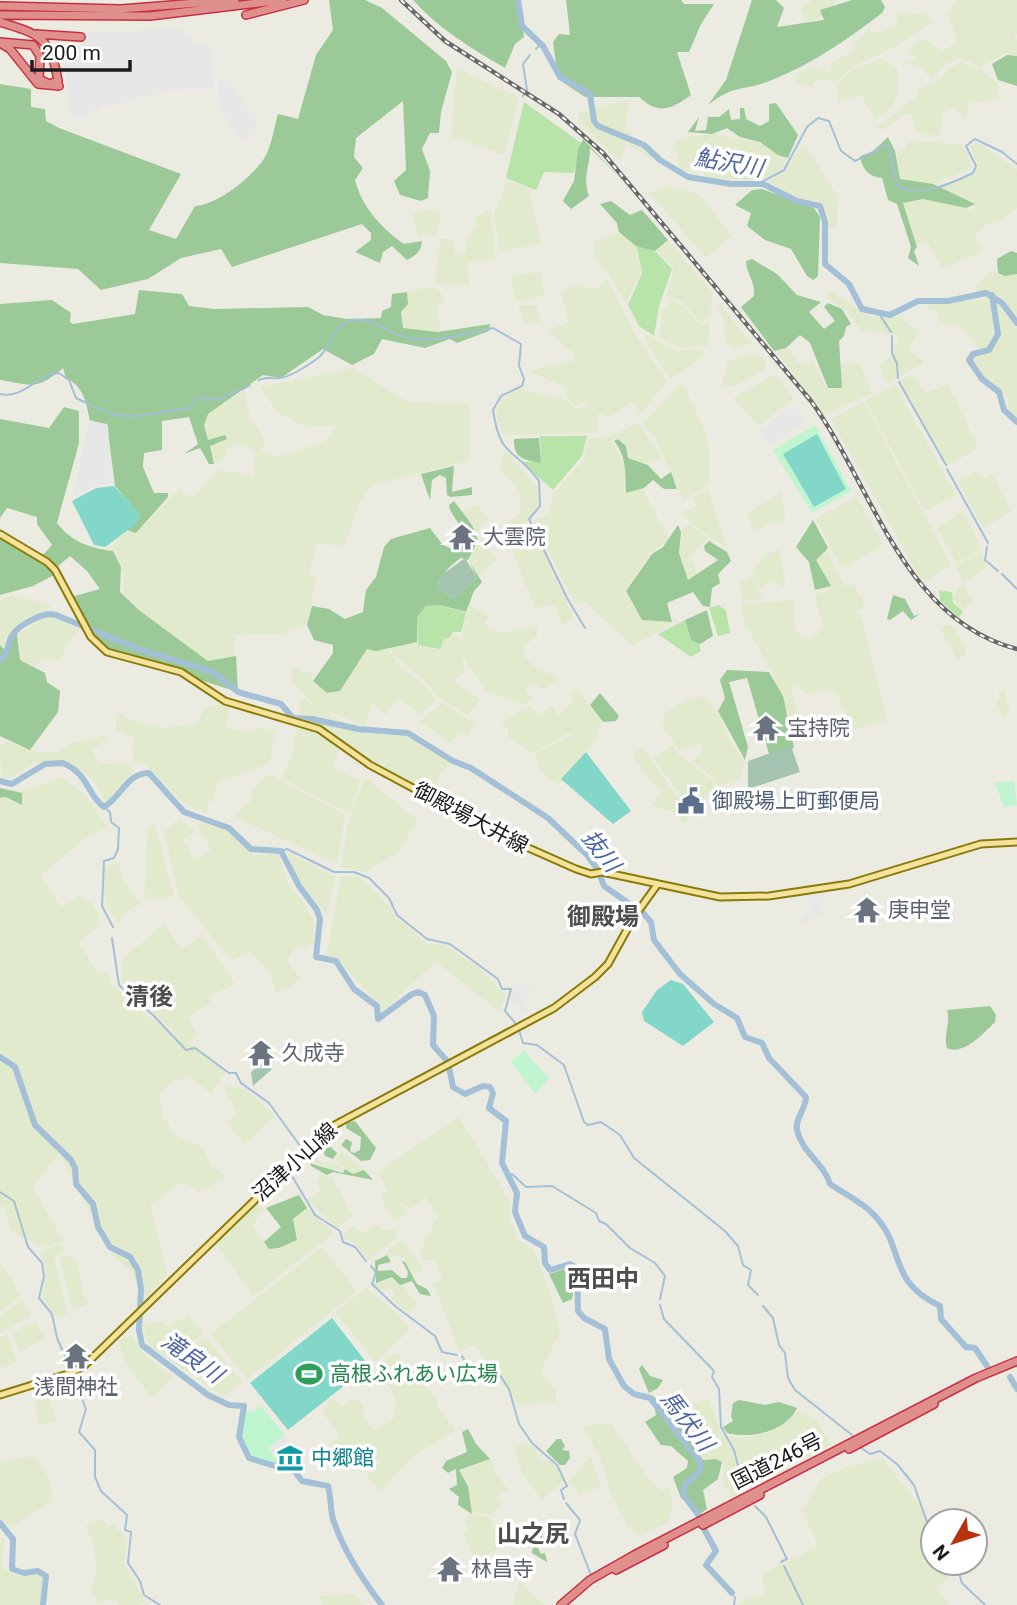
<svg xmlns="http://www.w3.org/2000/svg" width="1017" height="1605" viewBox="0 0 1017 1605" font-family="Roboto,'Noto Sans JP',sans-serif">
<style>
.farmland{fill:#e2eacd}
.grass{fill:#b9e4a9}
.forest{fill:#9cc998}
.cemetery{fill:#a4c3b0}
.park{fill:#bff5cf}
.pitch{fill:#83d7c9}
.parking{fill:#e7e7e7}
.lines{fill:none;stroke-linecap:round;stroke-linejoin:round}
.stream{stroke:#a4c0d7;stroke-width:2}
.river{stroke:#a4c0d7;stroke-width:6}
.major-casing{stroke:#897b09;stroke-width:9}
.highway-casing{stroke:#ca2f41;stroke-width:10}
.major{stroke:#f5e39d;stroke-width:5}
.highway{stroke:#df908d;stroke-width:7}
.rail-casing{stroke:#696969;stroke-width:4.5}
.rail{stroke:#fff;stroke-width:2;stroke-dasharray:5;stroke-linecap:butt}
.labels{text-anchor:middle;dominant-baseline:central;stroke-width:7;stroke-linejoin:round;paint-order:stroke}
.worship-label{font-size:21px;fill:#5b616d;stroke:#fff;text-anchor:start}
.service-label{font-size:21px;fill:#4e5e75;stroke:#fff;text-anchor:start}
.street-label{font-size:21px;fill:#1b1b1b;stroke:#fff}
.leisure-label{font-size:21px;fill:#27864d;stroke:#fff;text-anchor:start}
.culture-label{font-size:21px;fill:#0d838f;stroke:#fff;text-anchor:start}
.water-label{font-size:23px;font-style:italic;fill:#4f66a3;stroke:#fff}
.quarter-label{font-size:24px;font-weight:bold;fill:#4e4e4e;stroke:#fff}
</style>
<rect width="100%" height="100%" fill="#ecebe1"/>
<!-- farmland -->
<path class="farmland" d="M812 0H836L832 6 820 10 823 16 808 24 801 8Z
M957 0H1017V33L1014 39 1017 41V56L1005 53 980 67 961 58 944 65 932 80 918 65 902 64 919 58 906 53 921 38 942 51 958 42 948 14Z
M907 13 928 15 932 23 896 46 854 66 838 81 816 79 811 87 799 85 794 75 810 68 831 72V63L853 52 855 43 869 29 879 33 897 25V15Z
M882 59 898 69 897 95 892 108 876 120 861 95 838 102V84L854 69Z
M961 62 981 69 998 84 999 99 968 103V115L963 117 954 107 943 113 940 136 917 134 911 115H903L884 130 876 127 916 97 917 90 939 80 951 68Z
M457 69 519 97 504 155 451 137Z
M636 98 629 101 625 130 659 153 650 158 626 143 620 161 578 121 580 112Z
M712 134 758 142 787 158 782 168 769 177 756 180 704 179 703 163H690L689 172 679 169V153L671 150 680 138Z
M906 140 963 145 973 168 931 185 900 180 897 152 906 148Z
M803 141 838 197 836 229H829L827 213 820 201 799 199 768 182 792 163Z
M977 142 1017 169V207L1001 221 988 225 980 218 985 228 974 235 983 251 942 269 928 243H916L903 203 923 199 966 208 978 217 972 210 977 207 939 186 973 173 978 167 970 146Z
M507 181 532 187 530 194 541 244 500 251 494 213Z
M669 187 699 194 732 236 706 258 649 192Z
M491 209 495 259 468 262 469 286 437 284 435 279 441 239H453L455 254 466 252V240L476 227V217Z
M422 210 442 211 436 236H418L412 215Z
M618 233 627 236 636 246 641 273 626 303 609 274 596 260 593 242Z
M668 240 713 293 710 317 701 322 681 301 666 296 674 269 656 250Z
M992 271 1005 276 1017 274V318L1000 297 988 292 977 293 974 287Z
M540 272 545 294 535 299 515 302 511 275Z
M607 278 635 334 667 381 638 417 634 401 608 418 598 412 597 433 502 435 496 412 501 399 521 389 566 400 575 408 589 406 583 402 577 405 567 399 566 388 529 371 575 360 572 352 548 330 569 322 561 292 573 285 597 289Z
M429 287 438 289 444 297 443 303 437 305 441 332 403 328 401 312 409 304 408 292Z
M829 290 871 316 894 318 902 315 908 325 919 330 909 349 924 363 886 384 879 365 892 356 899 335 862 331 846 311 826 297Z
M992 297 1004 306 1017 329V420L1009 412 1007 396 984 378 971 357 988 352 997 341 1000 327 994 309 996 325 989 347 979 351 967 330 940 322 937 310 928 309 929 305Z
M670 300 681 304 700 325 710 321 708 346 680 347 659 339 662 308 667 307Z
M720 303 745 336 752 343 734 349 730 347 726 341 723 317 718 312Z
M518 305H536L541 322 524 325Z
M646 335 675 350H704L702 358 670 379 643 337Z
M786 348 800 364 813 362 826 387 842 388 840 366 859 362 872 393 824 415 776 351Z
M753 353 766 360 763 370 734 387 722 385 728 361Z
M353 368 408 402 469 403 471 460 372 485 359 503 344 547 317 542 309 573 316 577 307 625 281 634 234 635V659L212 664 139 611 123 592 124 576 111 548 127 531 136 533 181 487 185 495 195 496 217 470 254 475 255 450 239 445 226 448V458L213 463 204 425 207 415 223 404 244 390 250 418 266 440 262 450 259 451 277 457 325 442 338 425 305 427 278 413 260 387Z
M775 374 794 399 758 426 733 398Z
M914 375 926 393 948 384 978 448 946 467 898 380Z
M682 382 702 424 709 448V484L684 500 655 439 643 423Z
M895 385 956 495 925 511 865 400Z
M864 402 951 565 923 583 831 419Z
M639 423 662 459 649 463 629 459 626 446 619 438 612 440 624 466V493L643 489 669 540 651 552 625 591 642 620 672 622 673 624 632 646 585 602 575 604 533 521 549 513 554 493 583 460 588 439 607 437Z
M505 450 537 486V507L527 518 533 533 507 550 498 528 520 514 521 495 514 483 499 470Z
M978 471 983 480 992 474 1011 512 983 528 957 481Z
M708 489 726 547 691 524 683 515 684 511 697 506 693 497Z
M781 493 786 523H770L754 531 747 513Z
M857 496 883 545 842 568 816 519Z
M477 505 488 519 476 533 462 512Z
M963 511 982 549 956 563 938 528Z
M689 524 708 538 690 557 698 574 688 580 678 549 681 530Z
M535 534 574 619 562 625 554 605 535 608 512 551Z
M478 540 498 559 478 576 468 560Z
M779 549 786 586 781 587 773 580 760 588 752 574 755 568 764 556Z
M826 550 845 586 854 584 865 606 857 612 863 623 887 721 854 729 834 689 807 695 798 685 791 689 799 718 791 721 773 675 744 622 742 604 793 600 795 629 804 640 817 635 823 624 814 595 835 588H831L816 560Z
M981 551 987 566 964 583 955 566Z
M752 577 763 599 742 601 740 582Z
M962 583 972 600 964 609 955 603 953 596Z
M16 596 51 605 45 614 12 633 7 652 0 645V599Z
M469 604 490 617 485 622 490 631 509 632 536 625 538 635 523 647 525 657 535 667 560 678 543 690 533 683 525 690 533 699 524 705 487 692 462 655V629Z
M51 615 79 629 65 648 61 661 42 659 35 666 20 660 19 634 42 617Z
M945 625H952L965 647V655L957 660 940 628Z
M457 635 461 642 464 672 454 681 481 700 468 715 439 698 427 683 393 654 390 647 417 642 418 645Z
M365 649H388L400 667 426 686 436 700 420 715 399 697 386 715 372 702 366 726 320 708 339 720 385 735 408 733 453 761 440 774 432 796 326 734 340 747 332 767 360 781 350 813 281 778 292 755 297 724 320 730 299 716 301 697 315 705 291 681 293 667H299L301 672 314 673 311 680 327 693 339 691Z
M575 687 602 723 596 739 560 784 547 778 539 768 535 755 536 752 564 740 569 735 572 736 570 732 533 753 508 737V728L501 723 529 706 539 715 552 706 559 716 573 701 571 694Z
M1004 690 1010 713 1002 717 996 701 1000 698 998 691Z
M705 696 719 714 729 739 745 762 741 779 718 786 713 778 692 761 704 749 699 743 679 750 663 727 664 713 686 700Z
M442 703 475 724 467 736 458 733 451 744 420 721Z
M223 705 230 708 226 725 232 730 247 731 260 727 274 731 271 759 264 766 216 783 214 801H208L207 814 182 802 144 763 134 762 132 750 135 738 116 730V713L123 714 125 718 161 728 197 724 205 707Z
M104 736 108 739 92 750 97 760 105 764 126 762 133 771 106 803 94 781 66 760 35 763 10 778H2L0 745 8 742 38 752H57L74 742Z
M672 746 675 751 713 781 716 793 700 799 693 812 654 759Z
M642 747 690 815 686 823 670 811 651 805 663 791 647 777 632 754Z
M269 774 345 815 337 864 237 818 235 815 250 802 254 788Z
M365 777 417 820 399 852 365 872 341 868 348 823Z
M61 778 83 792 107 827 83 840 40 876 61 907 81 895 85 902 90 901 100 916 95 929 79 942 97 972H107L111 983 131 1004 181 1039 121 981 122 960 164 923 181 949 202 935 235 984 208 997 211 1003 188 1017 198 1036 187 1043 198 1047 226 1071 211 1094 191 1077 172 1081 159 1095 163 1120 167 1121 174 1135 202 1146 211 1166 221 1171 226 1178 199 1192 182 1182 150 1205 167 1275 146 1299 131 1271 115 1258 59 1153 33 1187 64 1242 40 1247 11 1230 4 1206 0 1207V798Z
M179 818 197 832 183 839 193 860 211 850 195 821 225 829 254 855 279 853 288 884 306 906 314 922V943L294 950 287 960 299 977 292 987 277 993 270 973 251 951 232 961 179 897 164 832Z
M155 824 174 896 144 901 148 826Z
M287 852 335 877 327 914 301 886Z
M120 862 122 879 141 904 127 911 118 923 106 906 103 869Z
M341 876 360 877 392 908 397 920 405 923 426 944 444 945 480 968 506 996 499 1011 436 962 383 1010 337 958 327 956Z
M228 1086 246 1089 275 1116 244 1145 226 1121 238 1115 225 1088Z
M459 1117 509 1200 510 1218 518 1241 534 1250 549 1289 560 1332 541 1371 556 1392V1402L518 1406 474 1345 460 1352 433 1283 443 1281 436 1261 423 1260 419 1253 438 1216 425 1197 409 1210 389 1192 407 1212 395 1221 383 1203 381 1194 388 1192 378 1172Z
M341 1152 362 1167V1171L353 1174 335 1159Z
M313 1154 318 1160 341 1166 345 1169 343 1172 313 1163 310 1157Z
M323 1173 331 1176 353 1216 337 1228 307 1200 321 1191 316 1181Z
M256 1203 263 1210 252 1226 270 1249H278L297 1240 294 1217 307 1208 334 1233 253 1296 214 1241Z
M352 1225 362 1234 376 1225 384 1230 394 1229 398 1237 368 1260 355 1244 342 1236Z
M401 1240 416 1258 423 1271 421 1273 418 1271 412 1274 404 1259 397 1255 390 1259 386 1252Z
M62 1244 65 1251 54 1257 67 1314 58 1319 42 1296 47 1272 40 1251Z
M322 1247 357 1291 247 1379 211 1334Z
M69 1255 77 1259 83 1293 90 1303 73 1310 59 1257Z
M1 1263 21 1296 0 1312V1264Z
M393 1277 403 1285 417 1305 407 1313 391 1299 395 1293 389 1288 383 1291 373 1284Z
M366 1288 397 1313 410 1330 375 1362 335 1312Z
M23 1299 31 1316 0 1333V1316Z
M188 1316 203 1333 189 1345 170 1324Z
M163 1321 188 1350 205 1337 242 1382 224 1397 149 1346 143 1324Z
M35 1322 45 1338 20 1352 13 1333Z
M7 1335 17 1362 0 1369V1337Z
M132 1335 142 1352 174 1378 151 1397 127 1365 118 1341Z
M397 1353 437 1401 436 1406 456 1430 413 1456 381 1491 366 1476 380 1462 375 1457 364 1465 328 1447 340 1436 322 1412 332 1398 342 1407 353 1398 363 1404 364 1419 374 1430 394 1419 396 1400 378 1364Z
M49 1398 57 1421 38 1425 35 1399Z
M708 1398 720 1430 733 1451 744 1493 734 1497 724 1486 723 1462 703 1461 672 1409 685 1399 692 1405Z
M797 1411 816 1419 832 1445 765 1481 755 1466 743 1473 729 1436 741 1438 769 1433Z
M611 1423 648 1479 663 1491 670 1486 672 1510 666 1524 640 1536 629 1528 610 1490 601 1460 583 1426Z
M526 1443 533 1446 540 1462 551 1459 564 1481 542 1500 523 1475 514 1446Z
M35 1456 49 1478 53 1501 10 1528 0 1516V1462Z
M591 1456 601 1487 579 1495 569 1481Z
M490 1458 495 1472 508 1489 496 1498 502 1504 491 1515 471 1512 468 1486 460 1471Z
M883 1459 920 1506 933 1534V1563H945L949 1577 937 1588 949 1605H738L743 1600 766 1595 762 1574 818 1546 802 1510 822 1478 847 1467Z
M472 1514 489 1517 503 1543 483 1560 471 1553 463 1532 469 1529 465 1520Z
M102 1519 108 1526 115 1524 117 1531 121 1530 127 1545 123 1563 145 1601 140 1605H119L113 1598 99 1604 91 1592 97 1567 93 1541 85 1526Z
M4 1539 2 1567 16 1576 45 1575 39 1605H0V1542Z
M519 1582 545 1605H513Z
M354 1594 363 1605H322L318 1596Z"/>
<!-- grass -->
<path class="grass" d="M524 102 581 143 574 173 544 172 536 190 506 178Z
M636 244 656 252 672 269 659 306 654 336 639 326 628 305 642 273Z
M540 436H587L582 456 553 490 521 462H541Z
M939 590 952 592 953 603 963 611 959 618 940 600Z
M440 605 466 613 461 632H453L450 637 444 639 440 649 418 645 417 617 426 606Z
M718 605 726 610 730 633 718 636 709 608Z
M685 620 691 640H698L701 651 691 657 658 634Z"/>
<!-- forest -->
<path class="forest" d="M329 0H365L382 8 446 61 452 72 441 112 439 133H430L422 149 430 171 428 198 421 201 400 195 394 181 406 170 403 101 356 138 354 157 363 168 355 180C362 207 381 228 404 244L422 241C421 252 416 255 407 260L392 246 383 252 380 263 355 252 371 240V233L362 224 232 267 221 249 181 258 148 279 101 290 78 269 0 263V84L31 89V107L45 109 46 121 59 128 181 174 149 230 176 239 195 206C216 206 254 176 265 157 272 145 274 127 278 114L298 119 316 55 333 30Z
M413 0H519L524 37 515 44 505 68C472 49 439 29 413 0Z
M566 0H681L684 4H714L701 24 689 52H677L691 95C670 110 659 115 639 97H585L558 79 553 42 559 34 570 35Z
M752 0H776L784 8 777 27 824 20 820 10 852 0H881L885 7 882 13C848 39 812 64 772 80 743 92 736 83 708 105L726 80Z
M1007 55 1017 56V86L998 80 992 64Z
M776 103 798 135 788 158 778 155 760 142 740 137 727 128 712 134 688 132 699 117 695 131 706 130 708 117H719L729 109 731 120 740 119V108H744L746 119 760 126 769 121V104Z
M888 137 895 151 900 179 933 184 975 204 966 208 923 199 903 203 917 247 914 251 919 266 908 258 911 247 897 204 888 200 882 178C869 177 862 169 860 156L872 152Z
M583 139 623 181 590 148C590 168 582 176 589 196L571 209 563 201 574 181 578 150Z
M762 189 814 208 820 217 818 276 813 280 807 276 791 249 765 240 747 226 751 213 735 205 752 190Z
M611 201 630 215 642 210 668 240 655 251 636 246 619 232 617 223 600 204Z
M1011 251 1017 253V274L1005 276 998 273 997 259Z
M752 259 777 274 797 295 821 302 809 312 824 329 835 321 824 307 828 303 842 309 851 324 846 327 844 336 839 341 842 388H828L810 343 800 335 786 348 774 351 741 307 754 296C756 283 746 273 746 261Z
M139 290 182 294 189 306 215 309 308 307 323 315 347 319 381 318 382 311 391 307 392 294 407 292 408 304 401 312 403 328 438 332 490 324 489 331 457 343 450 339 425 348 382 339 374 354 352 365 323 349 281 378 263 375 208 414 204 425 208 440 225 435 227 439 210 446 214 464H209L200 448 184 454 198 444 189 417 162 421V450L144 453 143 467 154 493H168V497L136 533 127 530 140 515 115 486 107 424 90 421C86 402 84 387 66 378L63 368C36 391 33 385 0 380V304L52 300 71 313 70 322 73 324 135 314Z
M64 407 79 411V443L57 523C72 542 89 548 113 551L121 567 120 592 140 611 208 661 236 656 238 692 109 651 88 633 71 597 100 589 87 571 70 556 57 567 42 556 52 545 37 524V517L7 508 0 518V419L49 428Z
M539 438 541 463C525 460 513 459 514 439Z
M618 439 626 446 628 458 648 465 661 479 671 472 677 489H664L653 480 644 488 626 493C625 473 627 457 614 441Z
M454 466 452 492 472 487V495L450 497 447 495 446 478 440 475 432 480 430 500 421 474Z
M454 501 472 525 478 540 468 560 461 558C449 566 442 574 437 588L454 598 477 578 470 563 482 582 474 591 466 612 440 605 426 606 417 617V642L376 651 367 649 340 691 327 693 313 681 333 653V645L314 640 307 625 312 606 329 609 345 619 363 612 366 590 376 577 384 547 391 539 430 528 442 544 453 550 470 542 450 510 449 505Z
M813 520 828 548 816 560 831 586 815 590 809 562 796 547Z
M678 525 681 532 679 553 688 580 718 560 705 551 704 546 709 541 727 552 731 561 718 574 720 583 712 588 710 607 703 606 693 592 667 603 672 622 642 620 626 591 652 554 663 547Z
M0 536 45 562 56 574 33 586 0 595Z
M893 595 905 599 914 616 920 614 911 620 903 611 890 620 887 619Z
M707 610 713 636 700 644 691 640 685 620Z
M17 634 20 660 45 673 47 682 60 691 58 712 30 750 0 736V645L7 652 11 638Z
M727 670 769 672 783 696 794 748 769 754 747 678 729 682 748 747 745 760 718 711 725 698 720 680Z
M600 693 619 716 616 721 603 722 590 705Z
M0 788 22 793V805L6 797 0 798Z
M990 1006 996 1015 995 1022C984 1033 963 1056 947 1048 943 1034 951 1024 947 1010Z
M355 1121 376 1148 370 1160 361 1161 341 1145 346 1139 352 1142 350 1151 354 1153 360 1150 361 1137 346 1128V1123Z
M322 1138 337 1153 333 1159 325 1156 321 1145 310 1156 312 1164 343 1173 345 1169 353 1174 364 1170 373 1180 333 1172 327 1175 311 1166 307 1151Z
M299 1195 307 1208 293 1219 297 1240 279 1248 269 1249 264 1242 281 1227 266 1208Z
M387 1255 391 1262 378 1265V1271L392 1270 401 1278H407L408 1272 402 1261 405 1262 417 1284 427 1289 431 1296 420 1294 412 1281 400 1285 392 1277 376 1283 375 1261Z
M572 1267 577 1273 572 1299 563 1303 549 1274Z
M642 1365 650 1376 663 1380 658 1388 649 1393 639 1369Z
M652 1395 671 1412 703 1460 716 1459 722 1462 718 1479 703 1490 707 1509 700 1514 681 1498 673 1477 687 1468 688 1461 671 1446 661 1445 645 1422 656 1415Z
M739 1400 765 1405 779 1402 797 1408C786 1432 750 1439 727 1433L723 1427 733 1421 731 1416 733 1403Z
M468 1429 476 1444 490 1459 459 1470 468 1486 472 1514 458 1505 459 1497 449 1489 457 1485 456 1469 448 1473 442 1468 446 1461 467 1452 462 1432Z
M557 1439H561L565 1446 562 1450 569 1451 570 1458 565 1465H560L546 1451Z
M536 1531H540L544 1541 538 1548 541 1554 545 1553 547 1562 532 1553Z"/>
<!-- cemetery -->
<path class="cemetery" d="M465 558 477 578 454 598 437 588 443 574Z
M791 746 800 772 748 789V761Z
M268 1059 272 1069 253 1086 251 1072Z"/>
<!-- park -->
<path class="park" d="M815 425 851 491 812 513 773 450Z
M1014 781 1017 805 1004 807 995 783Z
M524 1051 549 1078 535 1094 511 1061Z
M261 1406 285 1435 268 1448 282 1467 254 1459C240 1445 237 1428 245 1410L252 1412Z"/>
<!-- pitch -->
<path class="pitch" d="M817 434 846 489 814 507 783 454Z
M114 486 141 515 135 525 105 547 94 545 72 501 96 488Z
M586 752 631 811 613 824 561 779Z
M671 980 683 984 714 1022 683 1046 644 1021 642 1012 657 990Z
M332 1318 369 1366 288 1430 250 1383Z"/>
<!-- parking -->
<path class="parking" d="M181 29 195 44H211L214 89 158 90 154 97 133 96V100L107 107 105 103 88 115 75 116 69 109 64 65 80 56 87 32Z
M224 75 257 120 256 129 243 143 217 105 218 82Z
M792 405 805 420 772 445 760 430Z
M89 420 108 425 112 484 95 485 73 498Z
M825 891 826 899 820 900 822 914 802 924 801 915 812 912 807 894Z
M519 981 533 990 522 1003 528 1010 525 1013 511 1001 512 988Z
M285 1435 291 1443 274 1456 268 1448Z"/>
<g class="lines">
<!-- stream -->
<path class="stream" d="M536 49 541 44
M523 96 527 90 523 64 530 55
M760 183 784 170 807 127 818 118 829 121 841 151 855 161 885 146H889L897 186C920 198 950 184 973 173L976 166 966 146 975 139 1002 152 1017 164
M880 315 891 332
M892 336V353L897 364 898 378
M259 380C267 376 271 379 280 378 290 377 309 365 318 358 332 347 332 324 353 320 375 317 393 338 414 339 441 342 466 333 493 328L521 344 519 366 524 379 522 386 501 396 493 410C500 460 516 448 539 481L540 506 529 519 567 598 585 628
M899 382 946 465
M0 394C23 400 38 373 59 373L69 380 76 398C87 403 99 410 112 414 137 421 164 409 189 409L198 397 218 400C229 392 239 393 250 385
M947 469 988 543
M987 547 985 560 998 571
M1002 574 1017 589
M104 807 110 812 111 822 119 828 118 849 114 858 104 861 102 906 113 927
M281 851 287 849 334 872H354L369 878 389 898 397 915 427 939 450 944 498 979 502 989H511L505 1011 516 1024
M112 938 119 985 154 1016 186 1050 195 1048 229 1073H236L241 1083 269 1103 303 1150
M519 1030 523 1043 537 1045 564 1065 584 1122 588 1125 601 1122 620 1135 634 1158 725 1231 738 1246 743 1265 751 1270 748 1285 758 1295
M289 1171 315 1215 340 1231 343 1242 355 1247 366 1261
M506 1176 512 1174 526 1187 552 1186 596 1213 599 1221 606 1224 630 1248 655 1263 665 1276 660 1299
M0 1192 14 1201 28 1247 42 1263 44 1276 39 1298 52 1314 57 1338 71 1370
M371 1266 376 1272 372 1284 395 1306 435 1336 442 1352 457 1355
M660 1305 664 1319 714 1371 712 1377 719 1389 721 1427 734 1450 744 1489
M763 1306 773 1318 779 1345 785 1353 788 1378 795 1390 852 1435
M462 1356 468 1367 490 1368 498 1372 509 1389 519 1424 532 1443 557 1465 567 1486 561 1490 564 1499
M73 1375 86 1409 79 1432 95 1450V1477L101 1491 127 1515 125 1530 131 1532 128 1563 140 1581 144 1595 160 1605
M861 1448 870 1454 880 1451 897 1464 914 1485 933 1539
M566 1503 580 1520 575 1534 591 1575
M755 1506 766 1517 787 1559 781 1562
M956 1563 962 1583 985 1605
M784 1566 803 1605
M734 1605 735 1597"/>
<!-- river -->
<path class="river" d="M518 0 522 26 543 46 560 77 590 94 594 121 598 126 644 145 660 160 688 177 731 184H763L797 201 820 206 825 222V264L849 284 862 309 890 315 918 301H948L986 293 1002 303 1017 323
M992 295 998 334 989 350 973 354 969 360 982 379 999 392 1004 410 1017 422
M0 660C10 653 6 645 12 636 18 625 44 611 56 615L139 649 213 672 238 692 281 704 293 718 312 719 358 729 408 733 453 761 471 768 548 818 587 855 598 870 604 886 644 914 651 922 654 940 680 974 714 1004 737 1018 745 1037 762 1043 769 1058 806 1097C806 1109 795 1118 797 1130 802 1153 824 1163 830 1184 842 1192 862 1203 871 1212 908 1247 884 1279 940 1306L941 1319 966 1347 975 1348 987 1366
M0 781 12 784 45 764 63 763C89 774 87 795 104 807 121 797 127 773 149 773L184 812 229 828 251 849 281 851 299 886 317 910 320 919 316 957 336 961 354 989 377 1006 378 1019 412 994 418 992 425 995 434 1016 433 1045 448 1062 453 1087 465 1094 483 1086 490 1087 493 1093 489 1108 506 1121 502 1163 517 1193 515 1212 525 1236 544 1247 545 1263 550 1270 570 1264 577 1268 578 1311 584 1318 605 1329 609 1359 624 1386 634 1394 650 1398 701 1463 700 1471 685 1485 683 1494 699 1516
M0 1057 15 1067 35 1125 71 1160 75 1168 76 1184 93 1204 98 1227 110 1247 130 1257 138 1270 141 1289 139 1330 142 1345 208 1395 229 1405 244 1406 239 1437 249 1458 282 1468 291 1467 302 1481 328 1486C331 1496 330 1508 333 1519 343 1550 362 1579 382 1605
M1010 1377 1017 1389
M0 1523 13 1539 12 1569 24 1573 38 1571 46 1576 43 1605
M704 1529 716 1551 706 1565 732 1593"/>
<!-- major casing -->
<g class="major-casing">
<path id="major" d="M0 534 47 562 55 570 91 637 107 652 181 672 225 701 319 729 370 765 506 838 576 869 591 874 602 872 720 897 769 896 849 884 981 844 1017 842
M0 1395 71 1373 84 1366 329 1128 554 1008 595 977 608 964 634 917 657 885"/>
</g>
<!-- highway casing -->
<g class="highway-casing">
<path id="highway" d="M0 6 121 9 235 0
M0 15 150 16 283 0
M246 15 304 0
M0 22C40 34 51 38 58 81L49 84 39 79 40 56 33 45 0 42
M36 34 81 37
M2 44 10 49 38 84 59 86
M849 1449 934 1404
M703 1525 760 1495
M616 1570 664 1545
M561 1605 590 1580 634 1555 976 1378 1017 1361"/>
</g>
<!-- major -->
<use href="#major" class="major"/>
<!-- highway -->
<use href="#highway" class="highway"/>
<!-- rail casing -->
<g class="rail-casing">
<path id="rail" d="M401 0 445 41 559 114 603 153 811 401C873 486 902 619 1017 649"/>
</g>
<!-- rail -->
<use href="#rail" class="rail"/>
</g>
<!-- icons -->
<defs>
<g id="temple-bare" transform="scale(2.1)"><path d="M0-6L5-2H3V0L6.5 2.5H4V6H1.5V3h-3V6H-4V2.5H-6.5L-3 0V-2H-5Z" fill="#6b7280" stroke="#fff" stroke-width="2.5" paint-order="stroke"/></g>
<g id="civic-bare" transform="scale(2.1)"><path d="M-.6-6.5H3V-4.5H.6V-3L4-1V1h2V6H-6V1h2V-1L-.6-3ZM-1.2 2.5V6h2.4V2.5Z" fill="#5c6f8a" stroke="#fff" stroke-width="2.5" paint-order="stroke"/></g>
<g id="stadium-bare" transform="scale(2.1)"><path d="M0-5a6.5 5 0 1 0 0 10a6.5 5 0 1 0 0-10ZM-3.5-1.8h7v3.6h-7Z" fill="#2e9e5b" stroke="#fff" stroke-width="2.5" paint-order="stroke"/></g>
<g id="museum-bare" transform="scale(2.1)"><path d="M0-6L6-3V-2H-6V-3ZM-5-1h2V3h-2ZM-1-1h2V3h-2ZM3-1h2V3H3ZM-6 4H6V6H-6Z" fill="#0f9aa8" stroke="#fff" stroke-width="2.5" paint-order="stroke"/></g>
</defs>
<g fill-rule="evenodd">
<use href="#temple-bare" x="462" y="537"/>
<use href="#temple-bare" x="766" y="728"/>
<use href="#civic-bare" x="691" y="801"/>
<use href="#temple-bare" x="867" y="910"/>
<use href="#temple-bare" x="261" y="1053"/>
<use href="#temple-bare" x="76" y="1356"/>
<use href="#stadium-bare" x="309" y="1374"/>
<use href="#museum-bare" x="290" y="1458"/>
<use href="#temple-bare" x="450" y="1569"/>
</g>
<g class="labels">
<!-- worship labels -->
<g class="worship-label">
<text x="483" y="537">大雲院</text>
<text x="787" y="728">宝持院</text>
<text x="888" y="910">庚申堂</text>
<text x="282" y="1053">久成寺</text>
<text x="76" y="1387" text-anchor="middle">浅間神社</text>
<text x="471" y="1569">林昌寺</text>
</g>
<!-- service labels -->
<g class="service-label">
<text x="712" y="801">御殿場上町郵便局</text>
</g>
<!-- street labels -->
<g class="street-label">
<text transform="translate(471 818) rotate(28)">御殿場大井線</text>
<text transform="translate(295 1162) rotate(-42)">沼津小山線</text>
<text transform="translate(777 1461) rotate(-27)">国道246号</text>
</g>
<!-- leisure labels -->
<g class="leisure-label">
<text x="330" y="1374">高根ふれあい広場</text>
</g>
<!-- culture labels -->
<g class="culture-label">
<text x="311" y="1458">中郷館</text>
</g>
<!-- water labels -->
<g class="water-label">
<text transform="translate(729 163) rotate(10)">鮎沢川</text>
<text transform="translate(601 851) rotate(52)">抜川</text>
<text transform="translate(192 1358) rotate(35)">滝良川</text>
<text transform="translate(687 1421) rotate(52)">馬伏川</text>
</g>
<!-- quarter labels -->
<g class="quarter-label">
<text x="603" y="917">御殿場</text>
<text x="149" y="997">清後</text>
<text x="603" y="1279">西田中</text>
<text x="533" y="1534">山之尻</text>
</g>
</g>
<!-- north arrow -->
<g transform="translate(954 1542) rotate(231)"><circle r="33" fill="#ffffff" stroke="#a4a4a4" stroke-width="2"/>
<path d="M0-5L12 26L0 18L-12 26Z" fill="#b9330d"/>
<text y="-10" font-size="19" font-weight="bold" text-anchor="middle" fill="#1b1b1b">N</text>
</g>
<!-- scale -->
<path d="M32 60v10h98v-10" fill="none" stroke="#1b1b1b" stroke-width="3.5"/>
<text x="42" y="60" font-size="21" fill="#1b1b1b" stroke="#ffffff" stroke-width="5" paint-order="stroke">200 m</text>
</svg>
